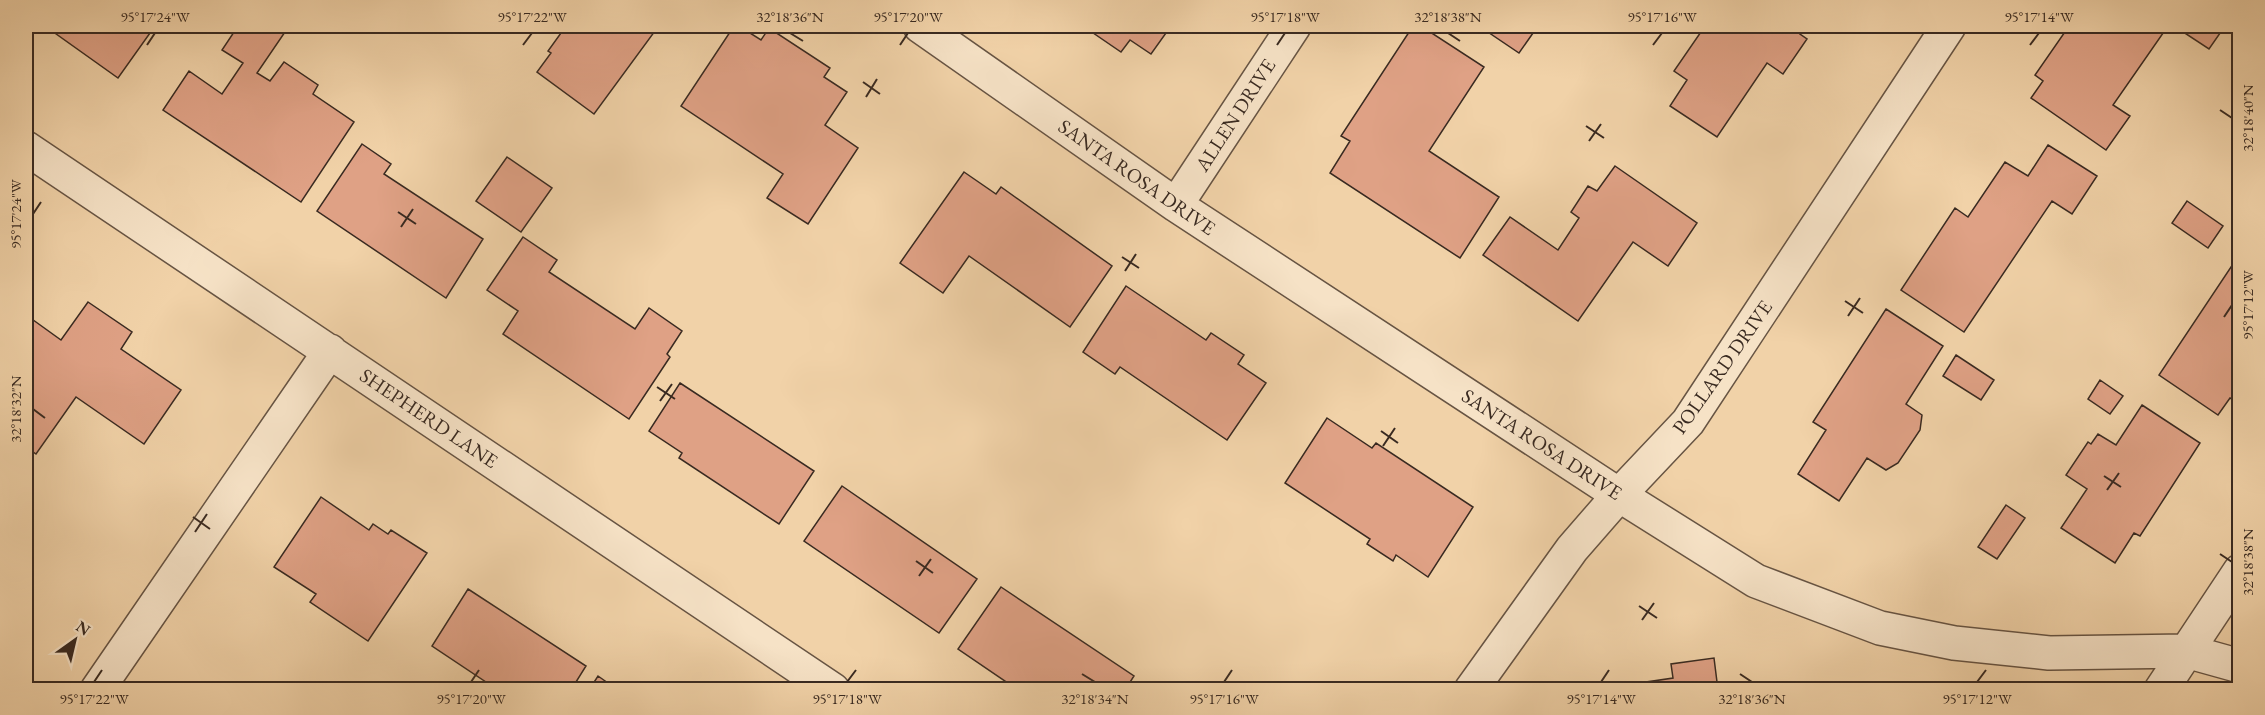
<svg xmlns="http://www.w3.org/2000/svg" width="2265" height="715" viewBox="0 0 2265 715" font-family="'EB Garamond',serif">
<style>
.building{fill:#dfa185;stroke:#392a21;stroke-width:1.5}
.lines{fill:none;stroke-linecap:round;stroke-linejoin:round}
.minor-casing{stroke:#675443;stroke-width:36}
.minor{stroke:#f6e2c6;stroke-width:33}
.ticks{fill:none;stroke:#392a21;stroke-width:2}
.labels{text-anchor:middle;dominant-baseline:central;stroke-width:6;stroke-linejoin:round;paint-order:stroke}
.street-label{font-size:20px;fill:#392a21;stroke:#f6e2c6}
.neatline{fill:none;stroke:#392a21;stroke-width:2}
.ticks-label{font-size:15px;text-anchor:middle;fill:#392a21}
</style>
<rect width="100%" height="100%" fill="#f1d2a8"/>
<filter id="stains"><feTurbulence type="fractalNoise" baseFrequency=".00333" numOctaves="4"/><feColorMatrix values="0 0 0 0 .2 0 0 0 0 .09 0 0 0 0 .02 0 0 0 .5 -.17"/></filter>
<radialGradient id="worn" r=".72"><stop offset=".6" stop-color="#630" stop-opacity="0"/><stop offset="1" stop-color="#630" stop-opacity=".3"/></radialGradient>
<!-- building -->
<path class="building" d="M45 26H155L118 78Z
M238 26H283L280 29 285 32 257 73 270 81 284 62 318 85 313 94 354 122 301 202 163 110 189 71 222 94 243 63 222 50Z
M566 26H648L655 31 594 114 537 72 551 53 548 51Z
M734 26H739L761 40 769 28 830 68 824 77 847 92 825 125 858 148 808 224 767 198 783 174 681 106Z
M1083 26H1171L1151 54 1130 40 1121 52Z
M1413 26H1421L1484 67 1429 151 1499 197 1460 258 1330 173 1350 141 1341 136Z
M1479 26H1538L1519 53Z
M1705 26H1806L1800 34 1807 39 1783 74 1767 63 1717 137 1670 106 1687 80 1674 71Z
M2069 26H2168L2113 105 2130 116 2106 150 2031 98 2043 81 2035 75Z
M2174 26H2225L2209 49Z
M362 144 391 164 384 174 483 239 446 298 317 211Z
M2048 145 2097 176 2072 214 2052 201 1964 332 1901 290 1955 208 1968 217 2005 162 2028 176Z
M507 157 552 188 521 232 476 201Z
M1615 166 1697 223 1668 266 1633 242 1578 321 1483 255 1510 217 1558 250 1579 218 1571 212 1588 186 1597 191Z
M964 172 996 194 1001 187 1112 266 1070 327 969 256 943 293 900 263Z
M2187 201 2223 226 2208 248 2172 223Z
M523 237 557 260 549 272 635 329 649 308 682 331 667 354 670 357 629 419 503 334 518 311 487 290Z
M2235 261 2240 264V396L2236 401 2230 398 2218 415 2159 375Z
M1126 286 1206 340 1211 333 1244 355 1238 364 1266 383 1227 440 1120 367 1115 374 1083 352Z
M88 302 132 332 121 349 181 390 144 444 76 397 36 454 26 447V379L29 374 26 372V322L29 317 61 340Z
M1886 309 1943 346 1906 404 1922 415 1920 430 1898 463 1886 470 1867 458 1839 501 1798 474 1826 430 1813 422Z
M1956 355 1994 380 1981 400 1943 376Z
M2100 380 2123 396 2110 414 2088 399Z
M680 383 814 471 779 524 679 458 682 453 649 431Z
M2142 405 2200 443 2140 536 2134 533 2115 563 2061 528 2087 489 2066 475 2088 442 2091 444 2098 434 2116 445Z
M1327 418 1372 448 1376 443 1473 507 1428 577 1396 555 1393 561 1367 544 1370 539 1285 483Z
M842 486 977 579 939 633 804 541Z
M321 497 369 530 373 524 388 534 391 530 427 553 368 641 310 602 316 594 274 567Z
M2006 505 2025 518 1997 559 1978 547Z
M1001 587 1134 676 1125 690H1018L958 649Z
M468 589 586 666 571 690H498L432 646Z
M1714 658 1718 690H1612V687L1673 678 1671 664Z
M598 676 618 690H589Z"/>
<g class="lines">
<!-- minor casing -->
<g class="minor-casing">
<path id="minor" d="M920 26 1176 205 1619 495 1756 581 1880 628 1954 643 2049 653 2186 651 2240 666
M26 148 833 690
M1176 205 1294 26
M97 690 330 351
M1471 690 1572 549 1619 495 1688 422 1949 26
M2161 690 2240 571"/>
</g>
<!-- minor -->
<use href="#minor" class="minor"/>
</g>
<!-- ticks -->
<path class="ticks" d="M790 33 803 41M1448 33 1460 41M147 45 155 33M523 45 532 33M900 45 908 33M1277 45 1285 33M1653 45 1662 33M2030 45 2039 33M863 82 880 94M866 97 877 79M2220 110 2232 118M1586 126 1604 138M1589 141 1601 124M398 212 416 224M33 214 41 202M401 227 413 209M1122 257 1139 268M1125 271 1136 254M1845 301 1863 313M1848 316 1860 298M2224 317 2232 305M657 387 675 399M660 401 672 384M33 409 45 418M1381 431 1398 443M1383 446 1395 428M2104 476 2121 487M2107 490 2119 473M193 517 210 529M195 532 207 514M2220 554 2232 562M916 561 933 573M919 576 931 559M1639 606 1657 618M1642 620 1654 603M1082 674 1095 682M1740 674 1752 682M94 682 102 670M471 682 479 670M847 682 856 670M1224 682 1232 670M1601 682 1609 670M1977 682 1986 670"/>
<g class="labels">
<!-- street labels -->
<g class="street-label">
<text transform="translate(1235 115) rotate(-57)">ALLEN DRIVE</text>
<text transform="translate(1137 177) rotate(35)">SANTA ROSA DRIVE</text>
<text transform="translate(1722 367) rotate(-55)">POLLARD DRIVE</text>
<text transform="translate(429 418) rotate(34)">SHEPHERD LANE</text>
<text transform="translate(1542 444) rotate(33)">SANTA ROSA DRIVE</text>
</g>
</g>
<!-- margin -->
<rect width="2265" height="715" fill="none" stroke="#f1d2a8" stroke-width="66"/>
<!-- north arrow -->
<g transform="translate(75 640) rotate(34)" stroke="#f6e2c6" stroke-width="4.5" paint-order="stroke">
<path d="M0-4.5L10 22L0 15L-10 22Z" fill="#392a21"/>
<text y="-9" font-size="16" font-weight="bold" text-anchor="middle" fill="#392a21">N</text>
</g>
<rect x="33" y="33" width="2199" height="649" class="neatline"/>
<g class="ticks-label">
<text x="155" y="22">95°17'24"W</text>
<text x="532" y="22">95°17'22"W</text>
<text x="790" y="22">32°18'36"N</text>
<text x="908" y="22">95°17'20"W</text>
<text x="1285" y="22">95°17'18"W</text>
<text x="1448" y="22">32°18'38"N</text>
<text x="1662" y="22">95°17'16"W</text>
<text x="2039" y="22">95°17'14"W</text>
<text transform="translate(2248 118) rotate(-90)" y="5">32°18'40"N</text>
<text transform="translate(16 214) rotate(-90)" y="5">95°17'24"W</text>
<text transform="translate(2248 305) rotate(-90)" y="5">95°17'12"W</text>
<text transform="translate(16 409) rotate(-90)" y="5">32°18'32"N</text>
<text transform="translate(2248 562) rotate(-90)" y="5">32°18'38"N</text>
<text x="94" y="704">95°17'22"W</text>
<text x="471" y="704">95°17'20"W</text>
<text x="847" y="704">95°17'18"W</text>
<text x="1095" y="704">32°18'34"N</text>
<text x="1224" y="704">95°17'16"W</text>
<text x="1601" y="704">95°17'14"W</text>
<text x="1752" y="704">32°18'36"N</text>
<text x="1977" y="704">95°17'12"W</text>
</g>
<rect width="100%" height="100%" filter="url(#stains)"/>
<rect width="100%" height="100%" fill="url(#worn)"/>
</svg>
